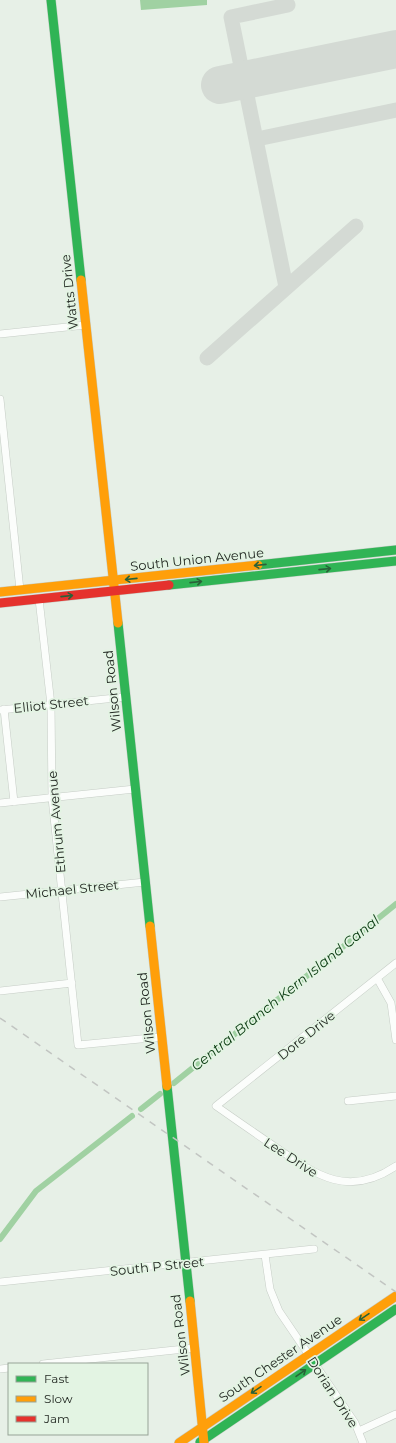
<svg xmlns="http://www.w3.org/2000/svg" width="396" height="1443" viewBox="0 0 396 1443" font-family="Montserrat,sans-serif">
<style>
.water{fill:#a0d1a2}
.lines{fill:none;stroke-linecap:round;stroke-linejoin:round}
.canal{stroke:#a0d1a2;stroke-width:6}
.taxiway{stroke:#d4dad4;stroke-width:15}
.runway{stroke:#d4dad4;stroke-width:38}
.street-casing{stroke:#c6cdc6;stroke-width:8}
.fast-casing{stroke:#c6cdc6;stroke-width:10}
.slow-casing{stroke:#c6cdc6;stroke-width:10}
.jam-casing{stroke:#c6cdc6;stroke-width:10}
.street{stroke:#fbfdfb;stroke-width:7}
.fast{stroke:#30b455;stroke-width:9}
.slow{stroke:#ff9f0a;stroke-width:9}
.jam{stroke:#e5322d;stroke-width:9}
.rail{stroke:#c2c5c2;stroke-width:1.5;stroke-dasharray:7 7;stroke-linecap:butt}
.oneway{stroke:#296138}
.labels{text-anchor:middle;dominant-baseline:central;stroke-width:3.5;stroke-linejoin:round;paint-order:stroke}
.street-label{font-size:13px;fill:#242a24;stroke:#e3f4e3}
.water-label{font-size:14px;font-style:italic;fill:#0b3c12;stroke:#e3f4e3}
</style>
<rect width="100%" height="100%" fill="#e7f0e7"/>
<!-- water -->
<path class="water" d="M140 0H207V5L141 10Z"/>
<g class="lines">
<!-- canal -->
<path class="canal" d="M174 1083 396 904
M141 1109 160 1094
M0 1239 36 1191 132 1116"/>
<!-- taxiway -->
<path class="taxiway" d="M257 139 396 110
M286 287 231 17 288 5
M207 358 356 226"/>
<!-- runway -->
<path class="runway" d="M220 85 396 49"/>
<!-- street casing -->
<g class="street-casing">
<path id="street" d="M0 334 86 325
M0 399 20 590
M39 599 51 705 52 798 78 1045 161 1037
M4 709 14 802
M0 710 125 697
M0 803 135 789
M0 897 145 882
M396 963 216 1106C236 1120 256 1134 277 1148 317 1176 349 1198 396 1166
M377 978 391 1003 396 1040
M0 991 72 983
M348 1101 396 1096
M265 1255 270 1289 279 1311 355 1423 363 1443
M0 1282 314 1249
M43 1364 194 1348
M0 1369 9 1368
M359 1431 396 1414"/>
</g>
<!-- fast casing -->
<g class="fast-casing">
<path id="fast" d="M51 0 81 280
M258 565 396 550
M169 585 396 561
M118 623 150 926
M167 1086 190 1301
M200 1442 396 1309"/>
</g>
<!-- slow casing -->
<g class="slow-casing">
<path id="slow" d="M81 280 118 623
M0 592 258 565
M150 926 167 1086
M190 1301 204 1443
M179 1443 396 1296"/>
</g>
<!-- jam casing -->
<g class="jam-casing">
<path id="jam" d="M0 603 169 585"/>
</g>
<!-- street -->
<use href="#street" class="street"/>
<!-- fast -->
<use href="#fast" class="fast"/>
<!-- slow -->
<use href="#slow" class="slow"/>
<!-- jam -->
<use href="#jam" class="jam"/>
<!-- rail -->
<path class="rail" d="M0 1018 396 1292"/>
</g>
<!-- one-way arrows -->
<defs><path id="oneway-shaft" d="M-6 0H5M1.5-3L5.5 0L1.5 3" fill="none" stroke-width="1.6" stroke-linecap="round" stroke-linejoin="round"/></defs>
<g class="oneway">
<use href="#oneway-shaft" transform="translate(260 565) rotate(174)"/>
<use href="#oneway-shaft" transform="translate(325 569) rotate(-6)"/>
<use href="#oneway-shaft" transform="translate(131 579) rotate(174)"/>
<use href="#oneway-shaft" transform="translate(196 582) rotate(-6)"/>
<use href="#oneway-shaft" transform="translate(67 596) rotate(-6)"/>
<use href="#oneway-shaft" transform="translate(364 1317) rotate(146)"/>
<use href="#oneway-shaft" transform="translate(301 1373) rotate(-35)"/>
<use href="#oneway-shaft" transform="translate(256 1390) rotate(146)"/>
</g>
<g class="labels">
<!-- street labels -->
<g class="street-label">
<text transform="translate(69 292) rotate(-96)">Watts Drive</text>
<text transform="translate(197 559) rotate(-6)">South Union Avenue</text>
<text transform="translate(112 691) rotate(-96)">Wilson Road</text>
<text transform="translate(51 704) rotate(-6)">Elliot Street</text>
<text transform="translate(56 822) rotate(-95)">Ethrum Avenue</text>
<text transform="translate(72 889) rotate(-6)">Michael Street</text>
<text transform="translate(146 1013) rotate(-96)">Wilson Road</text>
<text transform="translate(306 1035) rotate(-39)">Dore Drive</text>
<text transform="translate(291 1157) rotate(33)">Lee Drive</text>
<text transform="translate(157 1266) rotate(-6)">South P Street</text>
<text transform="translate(180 1335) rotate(-97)">Wilson Road</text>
<text transform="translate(280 1358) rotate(-34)">South Chester Avenue</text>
<text transform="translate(333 1392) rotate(57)">Dorian Drive</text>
</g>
<!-- water labels -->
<g class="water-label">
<text transform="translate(285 993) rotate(-39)">Central Branch Kern Island Canal</text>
</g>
</g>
<!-- legend -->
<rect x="8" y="1363" width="140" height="72" fill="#e3f4e3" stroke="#97a397"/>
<rect x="16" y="1376" width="20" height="6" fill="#30b455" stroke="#97a397"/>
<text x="44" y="1383" font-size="12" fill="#242a24">Fast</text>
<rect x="16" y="1396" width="20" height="6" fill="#ff9f0a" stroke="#97a397"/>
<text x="44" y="1403" font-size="12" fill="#242a24">Slow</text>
<rect x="16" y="1416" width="20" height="6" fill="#e5322d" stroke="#97a397"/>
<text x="44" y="1423" font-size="12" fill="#242a24">Jam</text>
</svg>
